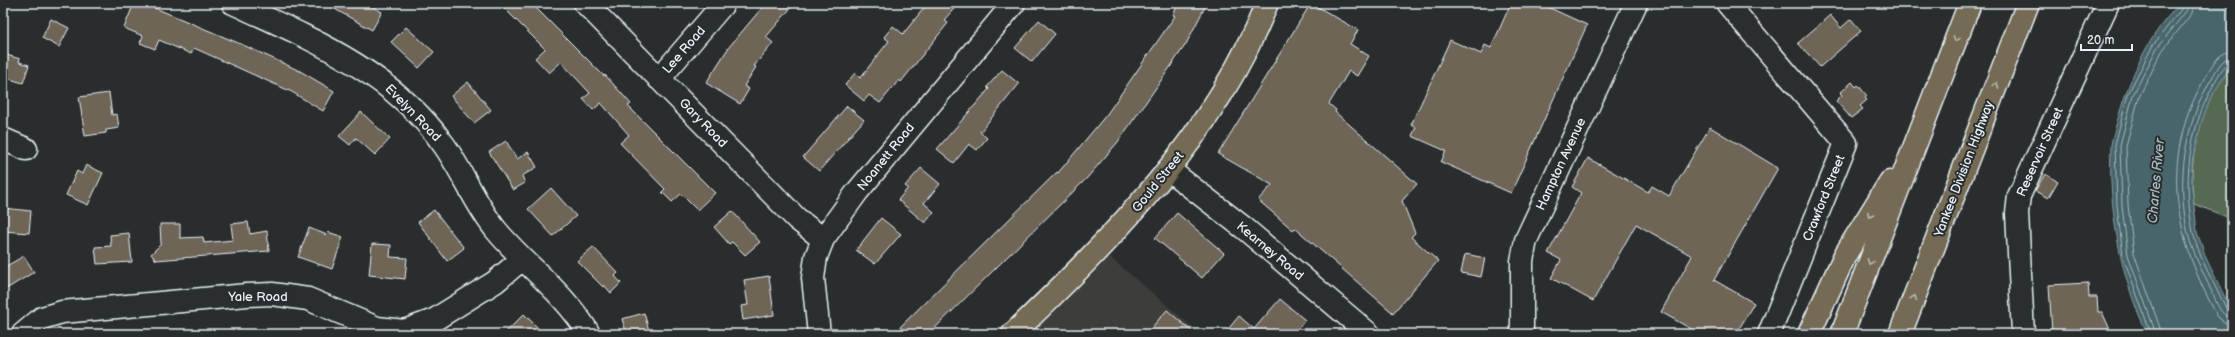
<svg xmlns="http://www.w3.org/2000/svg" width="2235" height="337" viewBox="0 0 2235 337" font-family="'Balsamiq Sans',sans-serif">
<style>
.built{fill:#3e3e3a}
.green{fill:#576a53;stroke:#a0aea6}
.water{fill:#47656b;stroke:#879da3}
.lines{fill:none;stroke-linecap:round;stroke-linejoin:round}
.shore{stroke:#a8b9c0;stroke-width:1}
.building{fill:#6e6556;stroke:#e8f1f8}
.minor-casing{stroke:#e8f1f8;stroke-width:25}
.major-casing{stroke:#e8f1f8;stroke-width:25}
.highway-casing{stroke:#e8f1f8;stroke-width:25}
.minor{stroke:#2a2d2e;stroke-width:22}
.major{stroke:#746b52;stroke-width:22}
.highway{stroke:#746b52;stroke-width:22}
.oneway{stroke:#babbb6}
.labels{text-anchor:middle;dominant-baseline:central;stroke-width:4;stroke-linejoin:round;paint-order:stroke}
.street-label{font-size:13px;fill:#e8f1f8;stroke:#2a2d2e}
.water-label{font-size:14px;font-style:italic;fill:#a8b9c0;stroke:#2a2d2e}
</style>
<rect width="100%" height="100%" fill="#2a2d2e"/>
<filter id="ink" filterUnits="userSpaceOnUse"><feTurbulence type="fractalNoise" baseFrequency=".025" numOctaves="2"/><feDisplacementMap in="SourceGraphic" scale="8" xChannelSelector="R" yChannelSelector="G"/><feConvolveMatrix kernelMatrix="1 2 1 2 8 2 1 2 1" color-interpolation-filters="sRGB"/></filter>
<g filter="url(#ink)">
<!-- built -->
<path class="built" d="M1106 254 1201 334H1024Z"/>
<!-- green -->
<path class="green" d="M2232 64V219L2194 204C2187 157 2200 101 2232 64Z"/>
<!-- water -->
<path class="water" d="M2181 3H2232V64L2210 99 2202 121 2192 162V187L2197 232 2206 258 2232 312V334H2148C2120 281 2108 204 2111 145 2112 138 2115 129 2117 122 2128 81 2149 32 2181 3Z"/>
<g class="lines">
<!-- shore -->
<path class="shore" d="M2232 51C2217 52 2210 69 2204 80 2158 160 2175 240 2218 317L2224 322 2232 324
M2232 57C2221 58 2217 70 2212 78 2184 124 2176 181 2188 234 2193 254 2203 272 2211 290 2216 300 2220 317 2232 318
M2232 62C2223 63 2216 80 2212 88 2188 132 2183 183 2193 232 2199 259 2215 285 2227 310L2232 313
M2151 334 2123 256 2117 206 2115 145 2128 94 2153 45 2183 7V3
M2156 334 2128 255 2122 206 2120 145 2133 95 2157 48 2187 10 2188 3
M2162 334 2134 253 2128 205 2126 146 2139 97 2162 51 2192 13 2195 3"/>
</g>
<!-- building -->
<path class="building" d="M134 3H143L243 45 300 71 334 91 323 111 292 92 194 48 191 54 159 40 155 49 140 43 143 36 124 28Z
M324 3H366L382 12 372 30Z
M499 3H531L604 76 605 75 631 104 628 106 715 193 697 210 681 194 672 202 662 192 665 189 620 143 629 135 601 103 593 110 583 99 590 93 561 62 549 73 535 58 545 49Z
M766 3H795L766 37 773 43 754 66 756 67 744 86 749 89 740 104 706 83 729 47Z
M928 3H959L944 20 948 23 901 82 899 80 880 103 869 95 864 101 845 85 855 73 860 78 889 41 884 37 893 26 903 34Z
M1179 3H1207L1186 44 1151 95 1117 143 1087 178 929 334H893L1057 172 1058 173 1107 114 1175 16 1173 15Z
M1311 3 1358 30 1350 44 1369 56 1357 76 1349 71 1329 104 1336 110 1335 112 1417 184 1402 201 1415 233 1411 237 1438 261 1393 313 1295 228 1293 230 1258 200 1272 185 1218 154Z
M1511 3H1539L1587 25 1511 193 1441 162 1446 151 1412 136 1416 127 1411 125 1450 40 1481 54 1485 45 1491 48Z
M1830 15 1841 28 1851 19 1861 31 1820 67 1798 43Z
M51 19 69 28 59 47 42 38Z
M1039 20 1055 34 1032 62 1015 48Z
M406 27 434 52 419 68 391 42Z
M3 54 20 59 19 62 29 65 23 83 3 77Z
M1002 70 1019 84 980 132 987 138 977 150 969 144 954 163 937 149 989 89 987 87Z
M468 82 491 110 474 123 451 96Z
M1852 82 1856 87 1858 85 1867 96 1865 98 1867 100 1860 106 1863 109 1851 118 1836 101 1842 95 1840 93Z
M109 93 112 115 117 114 119 128 106 130V133L85 136 79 97Z
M847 106 864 120 819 171 803 157Z
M361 112 390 139 375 155 356 138 350 145 339 136Z
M1710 127 1778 168 1714 280 1754 303 1736 334H1700L1661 312 1692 256 1636 224 1593 301 1551 278 1561 260 1548 253 1581 193 1572 187 1588 158 1648 192 1652 186 1669 196Z
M506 141 517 159 528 152 537 167 522 176 525 183 513 190 489 152Z
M86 165 103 173 88 205 66 195 77 171 82 174Z
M921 168 940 184 924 203 934 212 925 223 898 200 908 188 905 186Z
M2045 174 2058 181 2048 198 2035 191Z
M551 188 576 216 553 236 528 209Z
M3 208 31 211 29 233 3 231Z
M434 210 464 248 447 261 418 222Z
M732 211 760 242 745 255 732 242 729 244 714 227Z
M1177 213 1224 253 1202 278 1155 238Z
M881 218 901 234 875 264 856 250Z
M248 222 250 234 267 231 269 251 156 260 151 254 161 244 160 224H180V238L203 237 204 243 233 240 231 224Z
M309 228 327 235 328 232 343 237 332 269 298 257Z
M129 233 132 262 97 264 95 247 111 246 110 235Z
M372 244 391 245 390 257 407 258 405 279 369 275Z
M593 247 618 273 615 276 621 283 611 293 604 285 603 287 577 261Z
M1465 254 1485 258 1481 277 1461 273Z
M24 256 34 272 3 291V268Z
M769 276 774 315 743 320 741 306 748 305 744 280Z
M2088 283 2089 297H2097L2098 312H2102L2112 334H2052L2049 285Z
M1280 299 1305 320 1293 334H1224L1239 316 1254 329Z
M1167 310 1195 334H1146Z
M644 313 650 334H627L622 319Z
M524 314 544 334H504Z"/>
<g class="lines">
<!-- minor casing -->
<g class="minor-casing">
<path id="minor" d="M233 3C312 39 392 72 444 145 463 172 475 204 496 230 525 265 566 294 589 334
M585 3 797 219 823 239
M1727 3 1846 143 1769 334
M659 79 724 3
M3 139 26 149
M1169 170 1244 228 1369 334
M23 334 42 318 62 312 247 295 272 294 308 299 377 328 404 331 434 320 495 282 522 259
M819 334 813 278 816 257 823 239 857 192 1014 3
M1522 334V261L1526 240 1636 3
M2023 334 2017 213 2019 196 2108 3"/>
</g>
<!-- major casing -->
<g class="major-casing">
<path id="major" d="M1013 334C1113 237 1215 136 1267 3"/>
</g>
<!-- highway casing -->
<g class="highway-casing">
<path id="highway" d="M1809 334 1845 255 1890 182
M1842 334 1970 3
M1900 334 2028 3"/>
</g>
<!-- minor -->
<use href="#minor" class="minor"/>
<!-- major -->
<use href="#major" class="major"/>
<!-- highway -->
<use href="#highway" class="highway"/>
</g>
<!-- one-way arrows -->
<defs><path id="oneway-chevron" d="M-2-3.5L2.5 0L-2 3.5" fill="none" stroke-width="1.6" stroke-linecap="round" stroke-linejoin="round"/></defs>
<g class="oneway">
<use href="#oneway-chevron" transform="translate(1956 39) rotate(111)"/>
<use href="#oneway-chevron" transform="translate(1996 85) rotate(-69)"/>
<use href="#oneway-chevron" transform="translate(1870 215) rotate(121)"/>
<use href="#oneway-chevron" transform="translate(1870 262) rotate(111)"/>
<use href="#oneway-chevron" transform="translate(1914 298) rotate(-69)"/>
</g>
</g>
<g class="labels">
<!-- street labels -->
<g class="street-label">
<text transform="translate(684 50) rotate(-49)">Lee Road</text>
<text transform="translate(413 113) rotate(46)">Evelyn Road</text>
<text transform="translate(703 123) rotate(46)">Gary Road</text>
<text transform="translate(2040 152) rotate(-66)">Reservoir Street</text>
<text transform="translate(886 157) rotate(-51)">Noanett Road</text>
<text transform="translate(1561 164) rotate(-65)">Hampton Avenue</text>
<text transform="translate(1964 169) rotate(-69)">Yankee Division Highway</text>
<text transform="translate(1158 182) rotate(-51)">Gould Street</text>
<text transform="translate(1824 198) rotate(-68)">Crawford Street</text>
<text transform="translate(1270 251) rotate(40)">Kearney Road</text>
<text x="258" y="297">Yale Road</text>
</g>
<!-- water labels -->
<g class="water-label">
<text transform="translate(2156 181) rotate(-85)">Charles River</text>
</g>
</g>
<!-- margin -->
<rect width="2235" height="337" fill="none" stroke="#2a2d2e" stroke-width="16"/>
<rect x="8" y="8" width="2219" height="321" fill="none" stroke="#e8f1f8" stroke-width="1.5" filter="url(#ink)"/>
<!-- scale -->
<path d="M2081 44v6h51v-6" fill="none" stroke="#e8f1f8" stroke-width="2"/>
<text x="2087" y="44" font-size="12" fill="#e8f1f8" stroke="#2a2d2e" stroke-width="3" paint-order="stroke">20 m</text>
</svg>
